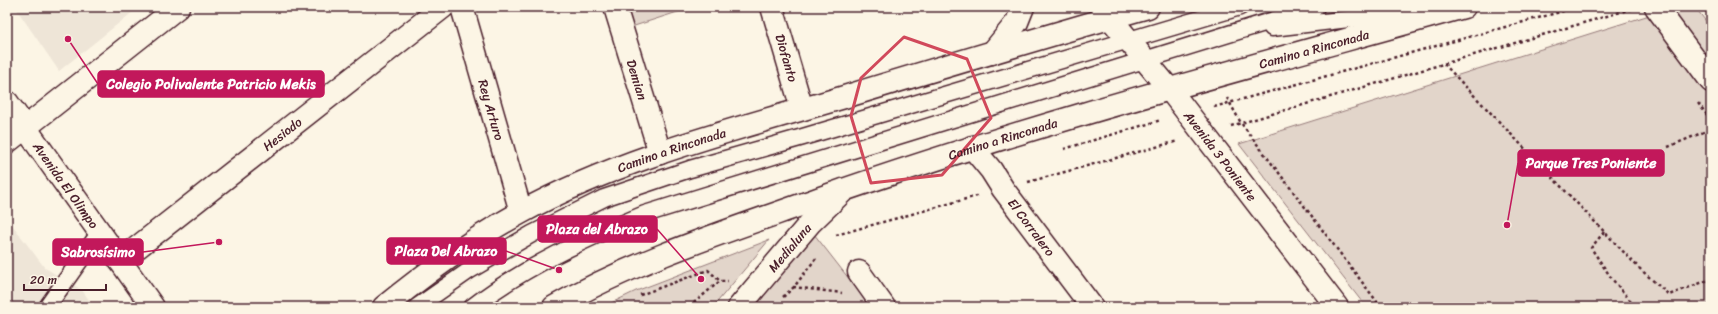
<svg xmlns="http://www.w3.org/2000/svg" width="1718" height="314" viewBox="0 0 1718 314" font-family="Sriracha,sans-serif">
<style>
.built{fill:#eee5d7}
.green{fill:#e2d5ca;stroke:#967a7a}
.lines{fill:none;stroke-linecap:round;stroke-linejoin:round}
.service-casing{stroke:#4a1f2b;stroke-width:19}
.pedestrian-casing{stroke:#4a1f2b;stroke-width:25}
.minor-casing{stroke:#4a1f2b;stroke-width:25}
.tertiary-casing{stroke:#4a1f2b;stroke-width:25}
.secondary-casing{stroke:#4a1f2b;stroke-width:25}
.primary-casing{stroke:#4a1f2b;stroke-width:25}
.path{stroke:#4a1f2b;stroke-width:2.5;stroke-dasharray:3 3;stroke-linecap:butt}
.service{stroke:#fcf5e5;stroke-width:16}
.pedestrian{stroke:#fcf5e5;stroke-width:22}
.minor{stroke:#fcf5e5;stroke-width:22}
.tertiary{stroke:#fcf5e5;stroke-width:22}
.secondary{stroke:#fcf5e5;stroke-width:22}
.primary{stroke:#fcf5e5;stroke-width:22}
.marked{fill:none;stroke:#d1495b;stroke-width:3;stroke-linejoin:round}
.labels{text-anchor:middle;dominant-baseline:central;stroke-width:3;stroke-linejoin:round;paint-order:stroke}
.street-label{font-size:13px;fill:#4a1f2b;stroke:#fcf5e5}
.leader{fill:none;stroke:#c2185b;stroke-width:1.5}
.callout-dot{fill:#c2185b;stroke:#fcf5e5;stroke-width:1.5}
.callout{fill:#c2185b;stroke:#c2185b;stroke-width:1.5}
.callout-label{font-size:14px;text-anchor:middle;font-weight:bold;fill:#fff}
</style>
<rect width="100%" height="100%" fill="#fcf5e5"/>
<filter id="ink" filterUnits="userSpaceOnUse"><feTurbulence type="fractalNoise" baseFrequency=".025" numOctaves="2"/><feDisplacementMap in="SourceGraphic" scale="8" xChannelSelector="R" yChannelSelector="G"/><feConvolveMatrix kernelMatrix="1 2 1 2 8 2 1 2 1" color-interpolation-filters="sRGB"/></filter>
<g filter="url(#ink)">
<!-- built -->
<path class="built" d="M15 7H139L59 71Z
M7 218 45 268 82 290 94 307H7Z"/>
<!-- green -->
<path class="green" d="M615 7H693L622 30Z
M1675 7H1695L1711 28V307H1366L1239 144Z
M814 234 871 307H749Z
M769 240 713 307H603L636 291Z"/>
<g class="lines">
<!-- service casing -->
<g class="service-casing">
<path id="service" d="M1272 28 1426 10
M47 307 100 232
M417 307 470 270 532 234 604 198 690 169 803 137 1240 7
M472 307C524 267 585 239 645 214L1316 7"/>
</g>
<!-- pedestrian casing -->
<g class="pedestrian-casing">
<path id="pedestrian" d="M1656 7 1711 81"/>
</g>
<!-- minor casing -->
<g class="minor-casing">
<g id="minor">
<path id="s1" d="M462 7 521 212"/>
<path id="s2" d="M615 7 660 153"/>
<path id="s3" d="M772 7 802 109"/>
<path d="M7 142 178 7"/>
<path id="s4" d="M972 147 991 170 1003 189 1092 307"/>
<path id="s5" d="M120 261 443 7"/>
<path d="M859 272 884 307"/>
<path id="s6" d="M739 307 811 222 844 190"/>
</g>
</g>
<!-- tertiary casing -->
<g class="tertiary-casing">
<g id="tertiary">
<path id="s7" d="M1170 90 1337 307"/>
</g>
</g>
<!-- secondary casing -->
<g class="secondary-casing">
<g id="secondary">
<path d="M1101 7 1170 90"/>
<path id="s8" d="M7 102 153 307"/>
</g>
</g>
<!-- primary casing -->
<g class="primary-casing">
<g id="primary">
<path d="M992 53 1017 22 1023 7"/>
<path id="s9" d="M384 307C427 272 472 239 520 213 620 158 733 130 841 98 943 67 1046 36 1148 7"/>
<path id="s10" d="M554 307C639 258 734 229 826 196 1035 123 1250 67 1464 7"/>
</g>
</g>
<!-- path -->
<path class="path" d="M1444 64 1638 267 1669 295 1711 279
M1227 98 1241 123 1381 307
M1698 103 1711 120
M1214 107 1578 7
M1231 126 1631 9
M1668 147 1711 129
M1064 149 1161 120
M1028 182 1178 141
M1604 232 1591 248 1612 279 1636 307
M836 235 977 196
M793 287 842 293
M640 295 708 270 720 281H728
M783 297 794 287 817 257
M689 307 720 281"/>
<!-- service -->
<use href="#service" class="service"/>
<!-- pedestrian -->
<use href="#pedestrian" class="pedestrian"/>
<!-- minor -->
<use href="#minor" class="minor"/>
<!-- tertiary -->
<use href="#tertiary" class="tertiary"/>
<!-- secondary -->
<use href="#secondary" class="secondary"/>
<!-- primary -->
<use href="#primary" class="primary"/>
</g>
</g>
<!-- marked area -->
<path class="marked" d="M904 37 967 59 991 118 942 175 871 183 851 116 861 78Z"/>
<g class="labels">
<!-- street labels -->
<g class="street-label">
<text stroke="none"><textPath href="#s10" startOffset="804">Camino a Rinconada</textPath></text>
<text stroke="none"><textPath href="#s3" startOffset="53">Diofanto</textPath></text>
<text stroke="none"><textPath href="#s2" startOffset="76">Demian</textPath></text>
<text stroke="none"><textPath href="#s1" startOffset="107">Rey Arturo</textPath></text>
<text stroke="none"><textPath href="#s5" startOffset="206">Hesiodo</textPath></text>
<text stroke="none"><textPath href="#s10" startOffset="480">Camino a Rinconada</textPath></text>
<text stroke="none"><textPath href="#s9" startOffset="330">Camino a Rinconada</textPath></text>
<text stroke="none"><textPath href="#s7" startOffset="83">Avenida 3 Poniente</textPath></text>
<text stroke="none"><textPath href="#s8" startOffset="102">Avenida El Olimpo</textPath></text>
<text stroke="none"><textPath href="#s4" startOffset="100">El Corralero</textPath></text>
<text stroke="none"><textPath href="#s6" startOffset="78">Medialuna</textPath></text>
</g>
</g>
<!-- callouts -->
<path class="leader" d="M68 39L98 84M1507 225L1518 163M701 279L657 229M559 270L506 251M219 242L143 252"/>
<g class="callout-dot">
<circle cx="68" cy="39" r="4"/>
<circle cx="1507" cy="225" r="4"/>
<circle cx="701" cy="279" r="4"/>
<circle cx="559" cy="270" r="4"/>
<circle cx="219" cy="242" r="4"/>
</g>
<g class="callout">
<rect x="98" y="71" width="226" height="26" rx="4"/>
<rect x="1518" y="150" width="146" height="26" rx="4"/>
<rect x="538" y="216" width="119" height="26" rx="4"/>
<rect x="387" y="238" width="119" height="26" rx="4"/>
<rect x="53" y="239" width="90" height="26" rx="4"/>
</g>
<g class="callout-label">
<text x="211" y="89">Colegio Polivalente Patricio Mekis</text>
<text x="1591" y="168">Parque Tres Poniente</text>
<text x="597" y="234">Plaza del Abrazo</text>
<text x="446" y="256">Plaza Del Abrazo</text>
<text x="98" y="257">Sabrosísimo</text>
</g>
<!-- margin -->
<rect width="1718" height="314" fill="none" stroke="#fcf5e5" stroke-width="24"/>
<rect x="12" y="12" width="1694" height="290" fill="none" stroke="#4a1f2b" stroke-width="1.5" filter="url(#ink)"/>
<!-- scale -->
<path d="M24 284v6h82v-6" fill="none" stroke="#4a1f2b" stroke-width="2"/>
<text x="30" y="284" font-size="12" fill="#4a1f2b" stroke="#fcf5e5" stroke-width="3" paint-order="stroke">20 m</text>
</svg>
